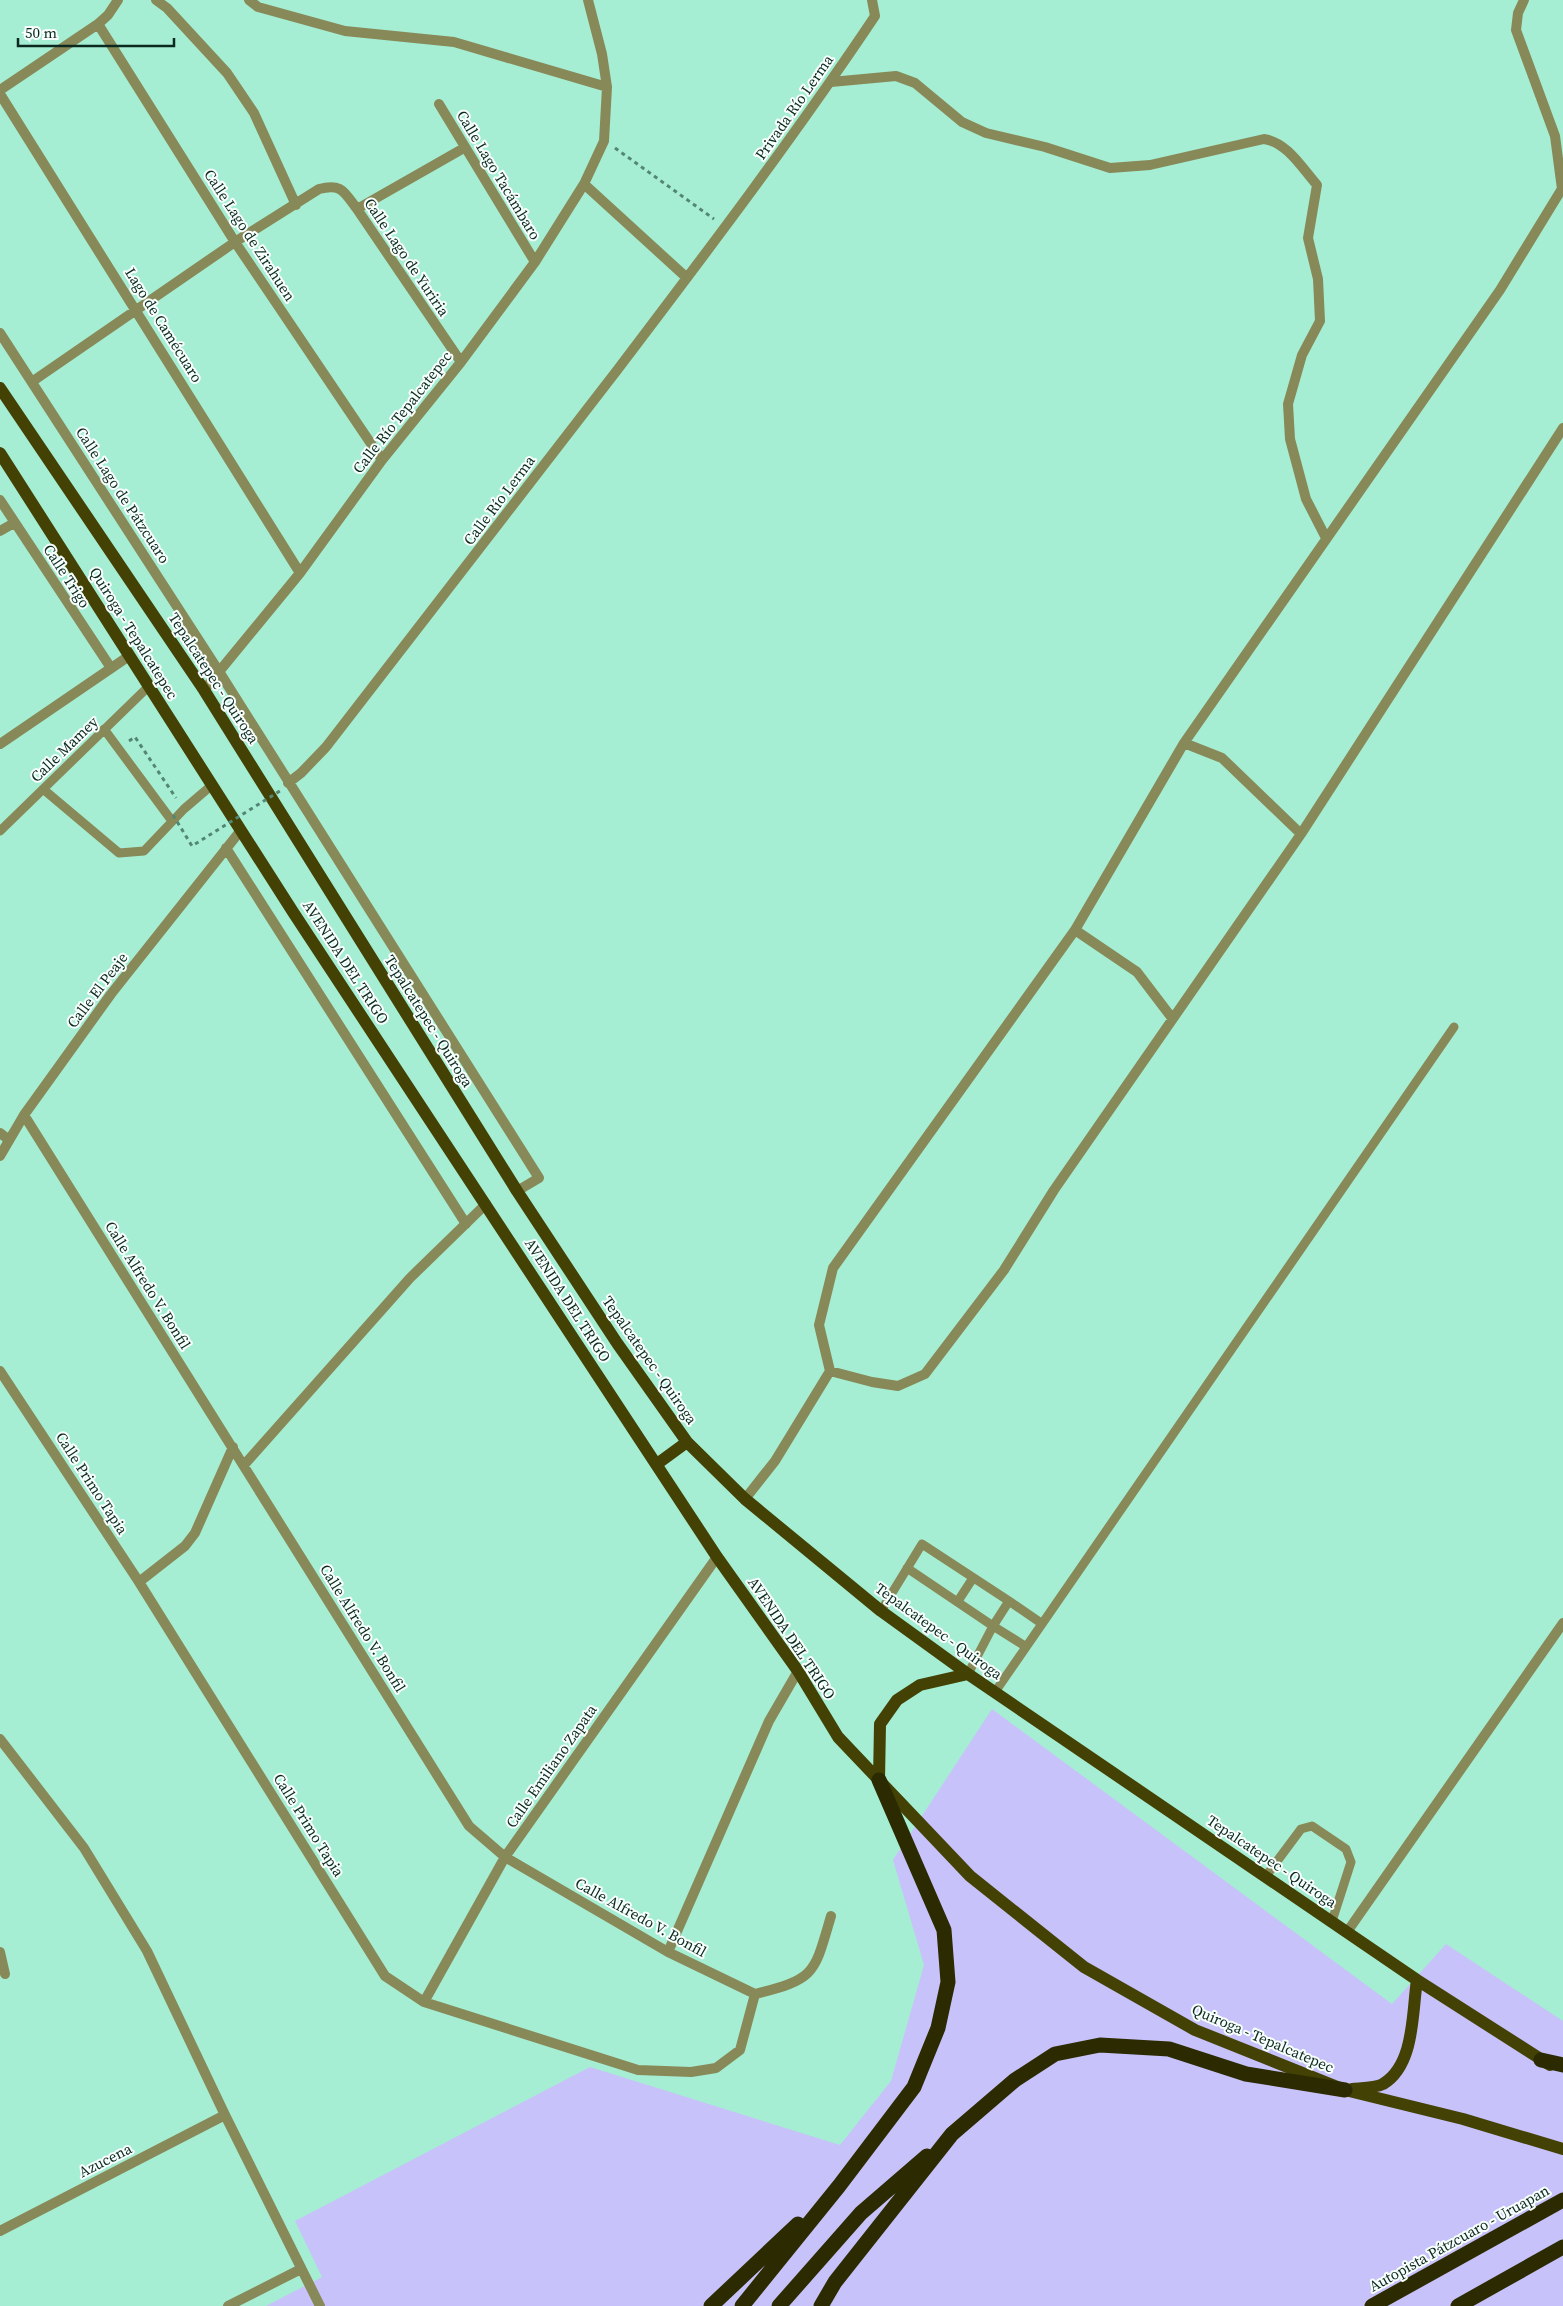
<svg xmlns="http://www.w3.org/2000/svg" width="1563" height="2306" viewBox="0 0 1563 2306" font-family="'Source Serif 4',serif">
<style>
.green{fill:#c7c2f9}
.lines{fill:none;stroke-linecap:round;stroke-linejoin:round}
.path{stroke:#548674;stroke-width:3;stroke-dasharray:4 4;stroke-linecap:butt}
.lane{stroke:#888958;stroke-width:9}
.street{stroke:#888958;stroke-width:10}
.primary{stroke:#434204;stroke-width:12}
.highway{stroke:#2b2a00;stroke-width:15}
.path-bridge{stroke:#548674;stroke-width:3;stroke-dasharray:4 4;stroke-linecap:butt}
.labels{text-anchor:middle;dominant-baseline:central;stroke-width:4;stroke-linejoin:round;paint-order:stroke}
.street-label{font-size:15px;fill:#0b291f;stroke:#f8fffc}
</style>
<rect width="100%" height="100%" fill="#a6eed3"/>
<!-- green -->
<path class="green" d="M992 1709 1392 2004 1446 1944 1563 2021V2306H266L322 2277 295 2221 590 2067 840 2145 891 2081 924 1965 893 1860Z"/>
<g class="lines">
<!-- path -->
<path class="path" d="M615 148 714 219
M129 741 135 737 176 798"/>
<!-- lane -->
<path class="lane" d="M104 729 172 821
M43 789 119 853 144 851 184 809 212 785
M0 831 148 687
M907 1568 993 1626 968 1674
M958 1601 973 1578
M1009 1601 1041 1623
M881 1611 922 1544 1009 1601 993 1626 1025 1646
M995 1692 1454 1027
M1266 1876 1301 1829 1312 1826 1346 1849 1351 1862 1332 1921"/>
<!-- street -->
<path class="street" d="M156 0 167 8 227 73 254 113 296 205
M249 0 258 7 345 31 454 42 607 87
M1524 0 1518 13 1516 30 1555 136 1562 189
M98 24 235 242 382 460
M831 82 896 76 915 83 962 122 986 133 1045 147 1110 168 1150 165 1264 139C1287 142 1302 168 1317 185L1308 238 1318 279 1320 321 1302 355 1288 404 1290 439 1306 499 1326 538
M0 90 98 24 108 15 118 0
M0 94 300 573
M439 104 535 262
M584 184 687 278
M1563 187 1500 290 1184 743 1075 930 833 1268 819 1325 830 1371 872 1382 898 1386 925 1374 1004 1270 1054 1190 1301 834 1563 428
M357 209 464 148
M0 333 220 673 539 1178 517 1191
M33 381 235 242 319 189C342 183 344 192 357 209L461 362
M0 500 111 668
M0 531 14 523
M204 690 300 573 382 460 461 362 535 262 584 184 604 141 607 87 602 54 588 0
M1184 743 1222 758 1301 834
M0 744 129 656
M288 783 301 773 326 747C424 622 521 496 618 369 706 253 794 137 875 16L872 0
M226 848 466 1224
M1075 930 1137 972 1172 1018
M0 1133 9 1140
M0 1156 24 1115 111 994 241 830
M0 1371 139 1582 385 1976 424 2002 638 2070 691 2072 716 2068 740 2050 755 1994 668 1952 505 1857 469 1826 24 1115
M244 1465 410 1278 486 1204
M745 1499 775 1461 830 1371
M139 1582 185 1546 195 1533 233 1447
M0 1739 84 1848 147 1951 225 2115 320 2306
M1347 1932 1563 1623
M0 1952 5 1974
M668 1952 769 1721 798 1671
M755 1994C816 1979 814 1974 831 1916
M424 2002 505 1857 717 1557
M0 2231 225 2115
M228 2306 301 2269"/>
<!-- primary -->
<path class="primary" d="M0 388 204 690 517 1191 617 1343 687 1442 745 1499 881 1611 968 1674 1417 1980 1550 2065
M0 453 293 912 717 1557 798 1671 838 1737 970 1876 1084 1967 1195 2030 1345 2090 1463 2119 1563 2149
M657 1464 687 1442
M879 1780 880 1724 897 1700 920 1685 968 1674
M1352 2089C1361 2088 1375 2088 1383 2084 1415 2065 1412 2012 1417 1980"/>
<!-- highway -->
<path class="highway" d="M1541 2060 1563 2065
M711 2306 798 2224
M742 2306 839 2186 914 2087 938 2028 948 1982 944 1930 879 1780
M779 2306 861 2213 927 2156
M821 2306 835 2282 952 2134 1015 2080 1055 2054 1100 2045 1169 2049 1246 2074 1345 2090
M1372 2306 1563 2200
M1458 2306 1563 2247"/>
<!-- path-bridge -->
<path class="path-bridge" d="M173 815 192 846 283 789"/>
</g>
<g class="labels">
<!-- street labels -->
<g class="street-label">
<text transform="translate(794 107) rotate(-55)">Privada Río Lerma</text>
<text transform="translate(499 175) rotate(59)">Calle Lago Tacámbaro</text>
<text transform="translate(250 235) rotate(57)">Calle Lago de Zirahuen</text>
<text transform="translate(407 257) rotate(56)">Calle Lago de Yuriria</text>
<text transform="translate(164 325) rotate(58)">Lago de Camécuaro</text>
<text transform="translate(402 412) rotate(-52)">Calle Río Tepalcatepec</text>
<text transform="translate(123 495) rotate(57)">Calle Lago de Pátzcuaro</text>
<text transform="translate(499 500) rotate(-53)">Calle Río Lerma</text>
<text transform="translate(67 576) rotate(57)">Calle Trigo</text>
<text transform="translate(134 633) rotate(58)">Quiroga - Tepalcatepec</text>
<text transform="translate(214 678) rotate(57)">Tepalcatepec - Quiroga</text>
<text transform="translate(64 749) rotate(-44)">Calle Mamey</text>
<text transform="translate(346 962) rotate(57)">AVENIDA DEL TRIGO</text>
<text transform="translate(97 990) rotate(-53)">Calle El Peaje</text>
<text transform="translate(429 1021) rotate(58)">Tepalcatepec - Quiroga</text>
<text transform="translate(148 1285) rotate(58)">Calle Alfredo V. Bonfil</text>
<text transform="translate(568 1300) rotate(57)">AVENIDA DEL TRIGO</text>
<text transform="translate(650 1360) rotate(55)">Tepalcatepec - Quiroga</text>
<text transform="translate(92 1483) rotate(57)">Calle Primo Tapia</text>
<text transform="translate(363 1628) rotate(58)">Calle Alfredo V. Bonfil</text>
<text transform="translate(939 1631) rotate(36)">Tepalcatepec - Quiroga</text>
<text transform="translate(792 1638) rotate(56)">AVENIDA DEL TRIGO</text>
<text transform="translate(551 1766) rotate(-55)">Calle Emiliano Zapata</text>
<text transform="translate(309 1825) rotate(58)">Calle Primo Tapia</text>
<text transform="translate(1272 1861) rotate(34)">Tepalcatepec - Quiroga</text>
<text transform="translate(641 1917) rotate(29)">Calle Alfredo V. Bonfil</text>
<text transform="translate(1263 2038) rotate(23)">Quiroga - Tepalcatepec</text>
<text transform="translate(105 2160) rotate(-27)">Azucena</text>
<text transform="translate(1459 2238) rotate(-29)">Autopista Pátzcuaro - Uruapan</text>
</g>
</g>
<!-- scale -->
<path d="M18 38v8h156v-8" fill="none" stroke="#0b291f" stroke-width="2.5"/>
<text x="25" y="38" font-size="15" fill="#0b291f" stroke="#f8fffc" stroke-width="4" paint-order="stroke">50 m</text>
</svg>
